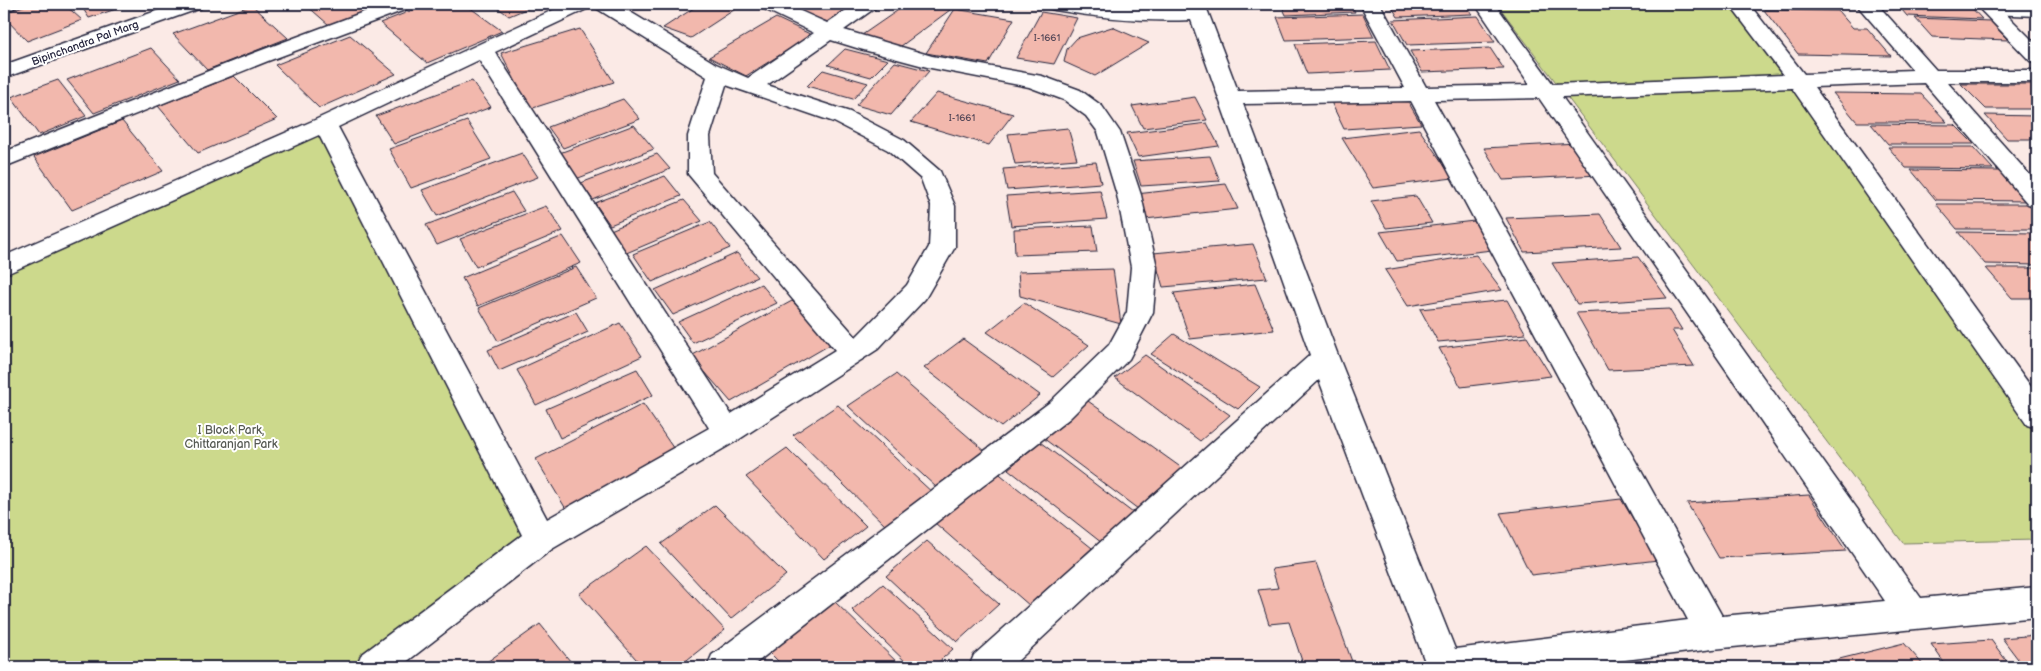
<svg xmlns="http://www.w3.org/2000/svg" width="2041" height="671" viewBox="0 0 2041 671" font-family="'Balsamiq Sans',sans-serif">
<style>
.green{fill:#ccd98c;stroke:#777e64}
.building{fill:#f2b8ad;stroke:#22223b}
.lines{fill:none;stroke-linecap:round;stroke-linejoin:round}
.minor-casing{stroke:#22223b;stroke-width:3}
.tertiary-casing{stroke:#22223b;stroke-width:3}
.minor{fill:#fff;fill-rule:evenodd}
.tertiary{fill:#fff;fill-rule:evenodd}
.labels{text-anchor:middle;dominant-baseline:central;stroke-width:4;stroke-linejoin:round;paint-order:stroke}
.number-label{font-size:10px;fill:#564858}
.far-street-label{font-size:11px;fill:#22223b;stroke:#fff}
.park-label{font-size:12px;fill:#555953;stroke:#fff}
</style>
<rect width="100%" height="100%" fill="#fbeae6"/>
<filter id="ink" filterUnits="userSpaceOnUse"><feTurbulence type="fractalNoise" baseFrequency=".02" numOctaves="2"/><feDisplacementMap in="SourceGraphic" scale="10" xChannelSelector="R" yChannelSelector="G"/><feConvolveMatrix kernelMatrix="1 2 1 2 8 2 1 2 1" color-interpolation-filters="sRGB"/></filter>
<g filter="url(#ink)">
<!-- green -->
<path class="green" d="M1497 4H1731L2037 434V540L1903 543Z
M325 124 541 539 349 667H16L4 654V273Z"/>
<!-- building -->
<path class="building" d="M29 4H64L82 20 27 41 4 17V13Z
M80 4H131L89 18Z
M305 4H382L329 25Z
M428 4H465L502 31 427 63 380 23Z
M493 4H538L509 16Z
M700 4H743L691 38 663 28Z
M802 4H854L828 22 793 9Z
M907 4H933L950 10 897 49 862 35Z
M1281 4H1351L1355 12 1286 15Z
M1390 4H1465L1472 14 1398 17Z
M1765 4H1851L1853 6Z
M1897 4H1968L1982 19 1907 16Z
M252 5 288 38 207 70 173 34Z
M955 9 1014 19 988 64 926 53Z
M1764 10 1838 11 1853 28H1867L1891 56 1798 54Z
M1041 12 1077 18 1054 64 1016 58Z
M1363 14 1374 37 1286 40 1277 17Z
M1478 16 1495 42 1407 45 1393 20Z
M776 18 812 35 746 76 709 57Z
M1915 18 1990 21 2008 40 1932 37Z
M1112 27 1149 43 1095 76 1064 62 1067 49 1077 38Z
M580 29 614 82 530 109 501 53Z
M350 35 396 74 319 108 275 65Z
M1376 41 1390 70 1307 74 1295 44Z
M151 48 180 79 94 113 67 80Z
M1490 48 1504 69 1422 72 1410 51Z
M845 49 888 60 871 77 828 65Z
M895 62 929 71 891 115 856 105Z
M823 70 868 83 853 99 807 86Z
M234 76 277 119 198 153 158 106Z
M58 80 86 116 39 135 11 97Z
M472 81 491 107 394 144 376 116Z
M1961 84H2036L2037 109H1986Z
M937 93 1013 114 989 145 911 122Z
M1833 93 1921 94 1947 122H1857Z
M1195 97 1207 120 1143 128 1132 106Z
M1406 98 1421 124 1344 129 1331 102Z
M623 99 640 119 563 148 548 127Z
M1985 115 2037 116V139H2007Z
M122 121 163 171 72 210 34 157Z
M467 121 491 159 411 188 389 149Z
M1207 123 1219 146 1138 157 1127 133Z
M1871 124 1955 125 1974 144H1888Z
M634 125 654 149 576 179 557 154Z
M1068 128 1077 159 1015 164 1008 134Z
M1419 129 1453 178 1373 188 1342 138Z
M1577 143 1599 175 1503 180 1484 148Z
M1888 147H1973L1993 169 1906 168Z
M522 153 538 177 437 216 422 190Z
M657 154 670 169 593 200 581 183Z
M1210 156 1220 181 1141 186 1133 161Z
M1096 162 1101 183 1007 190 1003 169Z
M1911 170 1999 171 2028 201 1936 200Z
M665 176 681 196 610 225 595 203Z
M1226 184 1238 209 1145 219 1136 194Z
M1100 190 1107 219 1011 226 1006 196Z
M512 192 524 211 437 245 426 225Z
M1416 196 1432 223 1386 228 1371 201Z
M684 200 702 221 624 254 608 231Z
M1936 204H2028L2037 214V229H1957Z
M546 206 563 231 476 267 460 239Z
M1600 214 1621 247 1524 252 1506 218Z
M1474 221 1492 250 1397 261 1380 232Z
M710 222 730 248 652 282 633 254Z
M1093 226 1097 252 1015 255 1014 229Z
M1958 232 2037 233V265L1985 264Z
M563 236 581 263 478 306 462 278Z
M1253 244 1267 278 1163 287 1153 253Z
M737 253 757 277 673 315 655 290Z
M1476 255 1502 290 1408 306 1385 270Z
M1638 257 1667 298 1577 304 1552 263Z
M576 267 596 298 498 341 479 308Z
M1986 268H2037V298H2012Z
M1113 269 1121 324 1020 296 1018 272Z
M761 284 777 303 693 343 678 322Z
M1255 284 1274 330 1190 339 1174 293Z
M1507 300 1526 334 1438 342 1420 309Z
M792 301 833 343 731 402 691 356Z
M1024 303 1089 345 1053 377 987 332Z
M1669 309 1682 330H1672L1694 366 1608 370 1576 313Z
M576 312 588 332 499 371 488 350Z
M620 323 642 356 536 405 517 370Z
M1174 334 1260 387 1238 409 1151 354Z
M1527 337 1551 376 1461 387 1439 348Z
M963 339 1040 395 1001 427 924 368Z
M1145 355 1230 415 1200 441 1115 378Z
M637 369 653 395 560 438 546 409Z
M896 374 986 452 937 488 848 406Z
M1088 401 1186 471 1142 512 1043 438Z
M643 404 678 455 569 514 536 459Z
M838 405 935 495 889 529 793 435Z
M1040 442 1133 513 1102 543 1008 469Z
M787 448 866 526 824 559 746 477Z
M996 471 1092 548 1030 606 935 523Z
M1809 495 1846 551 1719 558 1687 503Z
M1621 499 1658 560 1531 575 1500 513Z
M715 505 786 575 731 619 661 544Z
M927 541 999 604 957 642 886 576Z
M646 546 725 630 678 667H643L579 594Z
M1316 563 1354 667H1304L1289 622 1269 624 1258 590 1278 588 1272 569Z
M883 584 953 649 933 667H911L852 610Z
M833 600 902 667H784L770 653Z
M540 624 575 667H480Z
M2037 635V667H2024L2002 638Z
M1991 640 2011 667H1947L1931 644Z
M1904 643 1925 667H1807Z"/>
<g class="lines">
<!-- minor casing -->
<g class="minor-casing">
<path id="minor" d="M4 4H17L14 8 4 11Z
M385 4H413L410 8 268 61 4 167V152L254 53Z
M566 4H592L589 8 495 52 731 414 835 350 688 174V136L707 77 596 8 593 4H617L716 64 748 78 814 33 762 8 759 4H785L827 23 855 4H878L875 8 844 30 932 56 1042 76 1080 90 1102 106 1120 132 1141 195 1157 267 1153 312 1129 359 1070 418 751 667H707L712 655 1050 402 1109 345 1127 312 1131 267 1117 195 1098 132 1086 116 1064 100 1029 87 931 68 860 49 831 40 767 85 850 112 904 140 940 171 955 206V247L925 299 878 349 738 440 552 549 400 667H356L361 655 522 535 319 135 4 275V256L317 119ZM479 60 709 428 547 519 338 127ZM726 85 834 122 888 150 921 179 931 206 929 247 907 285 856 337 712 173 710 136Z
M1045 4C1092 1 1139 11 1187 8L1185 4H1205L1238 91 1405 88 1360 4H1380L1426 87 1530 85 1475 4H1495L1553 84 1783 75 1729 4H1749L1804 74 1913 70 1856 4H1877L1936 70H2037V82H1947L2037 183V206L2028 204 1924 83 1814 87 2037 395V428L2027 425 1792 88 1562 97 1921 598 2037 587V617L1713 649 1569 667H1427L1319 380 1011 667H969L974 655 1310 355 1191 20C1145 22 1100 18 1055 10L1048 8ZM1539 98 1885 601 1722 616 1434 100ZM1411 101 1688 620 1455 649 1339 358 1243 104Z
M1983 4H2037V16L1990 14 1983 12 1980 8Z"/>
</g>
<!-- tertiary casing -->
<g class="tertiary-casing">
<path id="tertiary" d="M176 4H204L201 8 4 78V65Z
M1975 4H1996L2037 45V63L2030 61Z"/>
</g>
<!-- minor -->
<use href="#minor" class="minor"/>
<!-- tertiary -->
<use href="#tertiary" class="tertiary"/>
</g>
</g>
<g class="labels">
<!-- number labels -->
<g class="number-label">
<text x="1047" y="38">I-1661</text>
<text x="962" y="118">I-1661</text>
</g>
<!-- far-street labels -->
<g class="far-street-label">
<text transform="translate(85 43) rotate(-20)">Bipinchandra Pal Marg</text>
</g>
<!-- park labels -->
<g class="park-label">
<text x="231" y="430">I Block Park,<tspan x="231" dy="14">Chittaranjan Park</tspan></text>
</g>
</g>
<!-- margin -->
<rect width="2041" height="671" fill="none" stroke="#fff" stroke-width="20"/>
<rect x="10" y="10" width="2021" height="651" fill="none" stroke="#22223b" stroke-width="2" filter="url(#ink)"/>
</svg>
